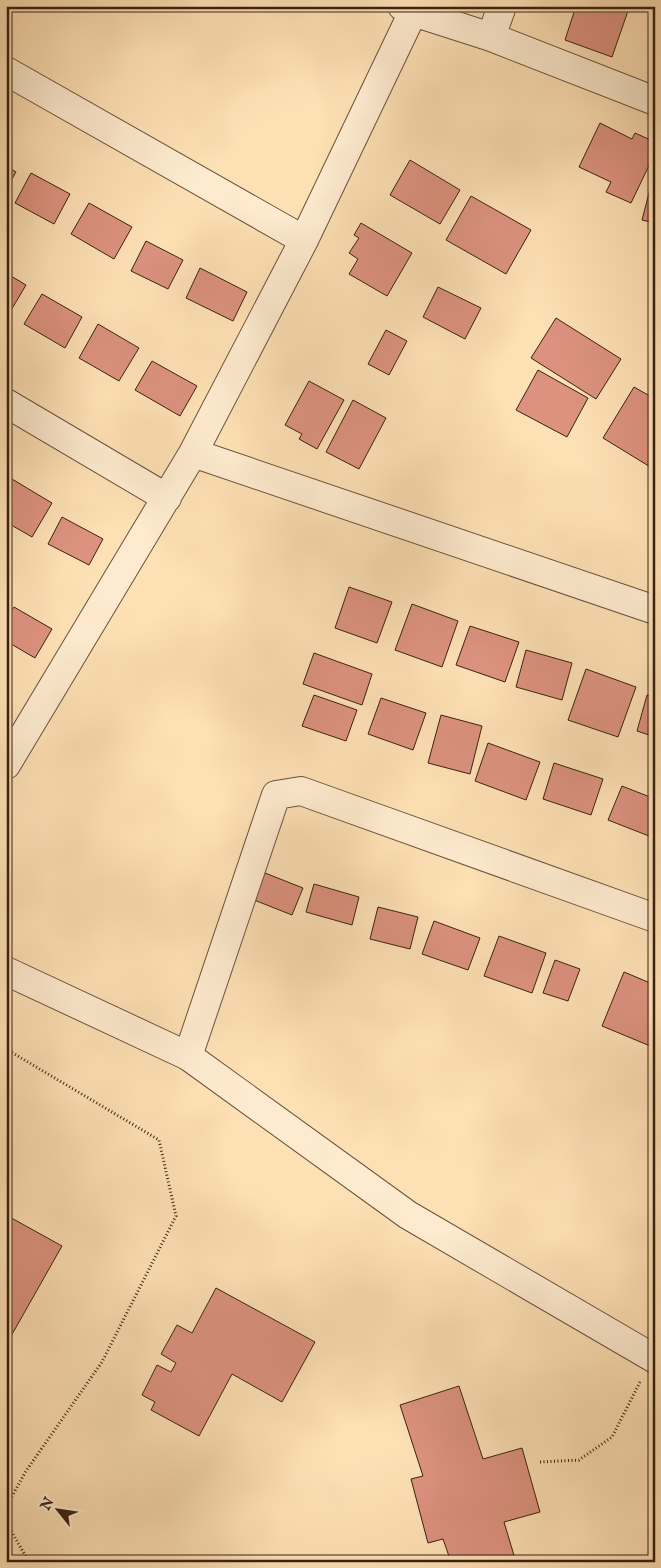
<svg xmlns="http://www.w3.org/2000/svg" width="661" height="1568" viewBox="0 0 661 1568" font-family="'IM FELL English',serif">
<style>
.building{fill:#dc927f;stroke:#382211}
.lines{fill:none;stroke-linecap:round;stroke-linejoin:round}
.minor-casing{stroke:#6a523a;stroke-width:30}
.tertiary-casing{stroke:#6a523a;stroke-width:30}
.path{stroke:#382211;stroke-width:3;stroke-dasharray:1 2.5;stroke-linecap:butt}
.minor{stroke:#feebcf;stroke-width:28}
.tertiary{stroke:#feebcf;stroke-width:28}
</style>
<rect width="100%" height="100%" fill="#fee0b5"/>
<filter id="stains"><feTurbulence type="fractalNoise" baseFrequency=".004" numOctaves="4"/><feColorMatrix values="0 0 0 0 .2 0 0 0 0 .09 0 0 0 0 .02 0 0 0 .5 -.17"/></filter>
<radialGradient id="worn" r=".72"><stop offset=".6" stop-color="#630" stop-opacity="0"/><stop offset="1" stop-color="#630" stop-opacity=".3"/></radialGradient>
<!-- building -->
<path class="building" d="M576 6H623L629 8 612 57 565 40Z
M600 123 632 139 635 133 655 142V153L631 203 606 192 611 182 579 167Z
M410 160 460 190 440 224 390 195Z
M6 166 16 172 6 189Z
M655 170V223L642 220Z
M31 173 70 194 54 224 15 203Z
M471 196 531 230 506 274 446 240Z
M89 203 132 227 114 259 71 234Z
M361 223 412 253 387 296 349 274 358 259 349 253 359 238 354 235Z
M146 241 183 260 168 289 131 271Z
M200 268 247 292 233 321 186 298Z
M6 273 26 285 7 317H6Z
M438 287 481 308 465 339 423 317Z
M42 294 82 317 65 348 24 324Z
M556 318 621 359 596 399 531 358Z
M98 324 139 348 119 381 79 358Z
M386 330 407 341 389 375 368 364Z
M152 361 197 386 180 416 135 390Z
M538 370 588 398 567 437 516 410Z
M309 381 344 400 317 449 299 439 302 434 285 425Z
M634 387 655 399V464L652 468 603 438Z
M353 400 386 418 359 469 326 452Z
M12 479 52 503 32 537 6 522V488Z
M62 517 103 539 89 565 48 544Z
M349 587 392 602 377 643 335 628Z
M412 604 458 621 442 667 395 650Z
M14 607 52 629 35 658 6 641V620Z
M470 626 519 642 505 682 456 665Z
M526 650 572 663 562 700 516 687Z
M314 653 372 674 362 705 303 684Z
M586 669 636 687 618 737 568 720Z
M314 695 357 710 346 741 302 726Z
M647 695 655 697V737L637 731Z
M381 698 426 713 413 750 368 734Z
M441 715 482 726 470 774 428 763Z
M488 743 540 762 526 800 475 781Z
M554 763 603 779 591 815 543 799Z
M622 786 655 799V822L649 836 608 820Z
M260 871 303 888 292 915 249 898Z
M314 884 359 897 352 925 306 912Z
M378 907 418 917 410 949 370 939Z
M434 921 480 938 468 970 422 954Z
M499 936 546 953 532 993 484 976Z
M555 960 580 969 568 1001 543 993Z
M624 972 655 985V1048L602 1026Z
M6 1215 62 1246 6 1345Z
M216 1288 315 1342 282 1402 232 1374 199 1436 151 1410 155 1402 142 1395 157 1365 171 1372 176 1363 161 1354 177 1325 192 1333Z
M459 1386 483 1459 522 1448 540 1512 504 1522 516 1562H451L443 1539 428 1543 411 1479 423 1476 400 1405Z"/>
<g class="lines">
<!-- minor casing -->
<g class="minor-casing">
<path id="minor" d="M402 6 413 12 491 37 655 101
M491 37 502 6
M6 71 304 240
M6 403 167 498
M193 453 655 610
M6 765 193 453 304 240 413 12
M188 1056 276 795 301 791 655 918"/>
</g>
<!-- tertiary casing -->
<g class="tertiary-casing">
<path id="tertiary" d="M6 971 188 1056 408 1215 655 1359"/>
</g>
<!-- path -->
<path class="path" d="M6 1049 159 1140 176 1216 102 1362 26 1471 6 1507
M540 1462 579 1460 612 1437 641 1380
M6 1522 29 1562"/>
<!-- minor -->
<use href="#minor" class="minor"/>
<!-- tertiary -->
<use href="#tertiary" class="tertiary"/>
</g>
<!-- margin -->
<rect width="661" height="1568" fill="none" stroke="#fee0b5" stroke-width="25"/>
<rect x="8" y="8" width="646" height="1553" fill="none" stroke="#382211" stroke-width="2.5"/>
<rect x="12" y="12" width="636" height="1543" fill="none" stroke="#382211"/>
<!-- north arrow -->
<g transform="translate(58 1510) rotate(300)" stroke="#feebcf" stroke-width="4" paint-order="stroke">
<path d="M0-4L9 19L0 12L-9 19Z" fill="#382211"/>
<text y="-8" font-size="14" font-weight="bold" text-anchor="middle" fill="#382211">N</text>
</g>
<rect width="100%" height="100%" filter="url(#stains)"/>
<rect width="100%" height="100%" fill="url(#worn)"/>
</svg>
